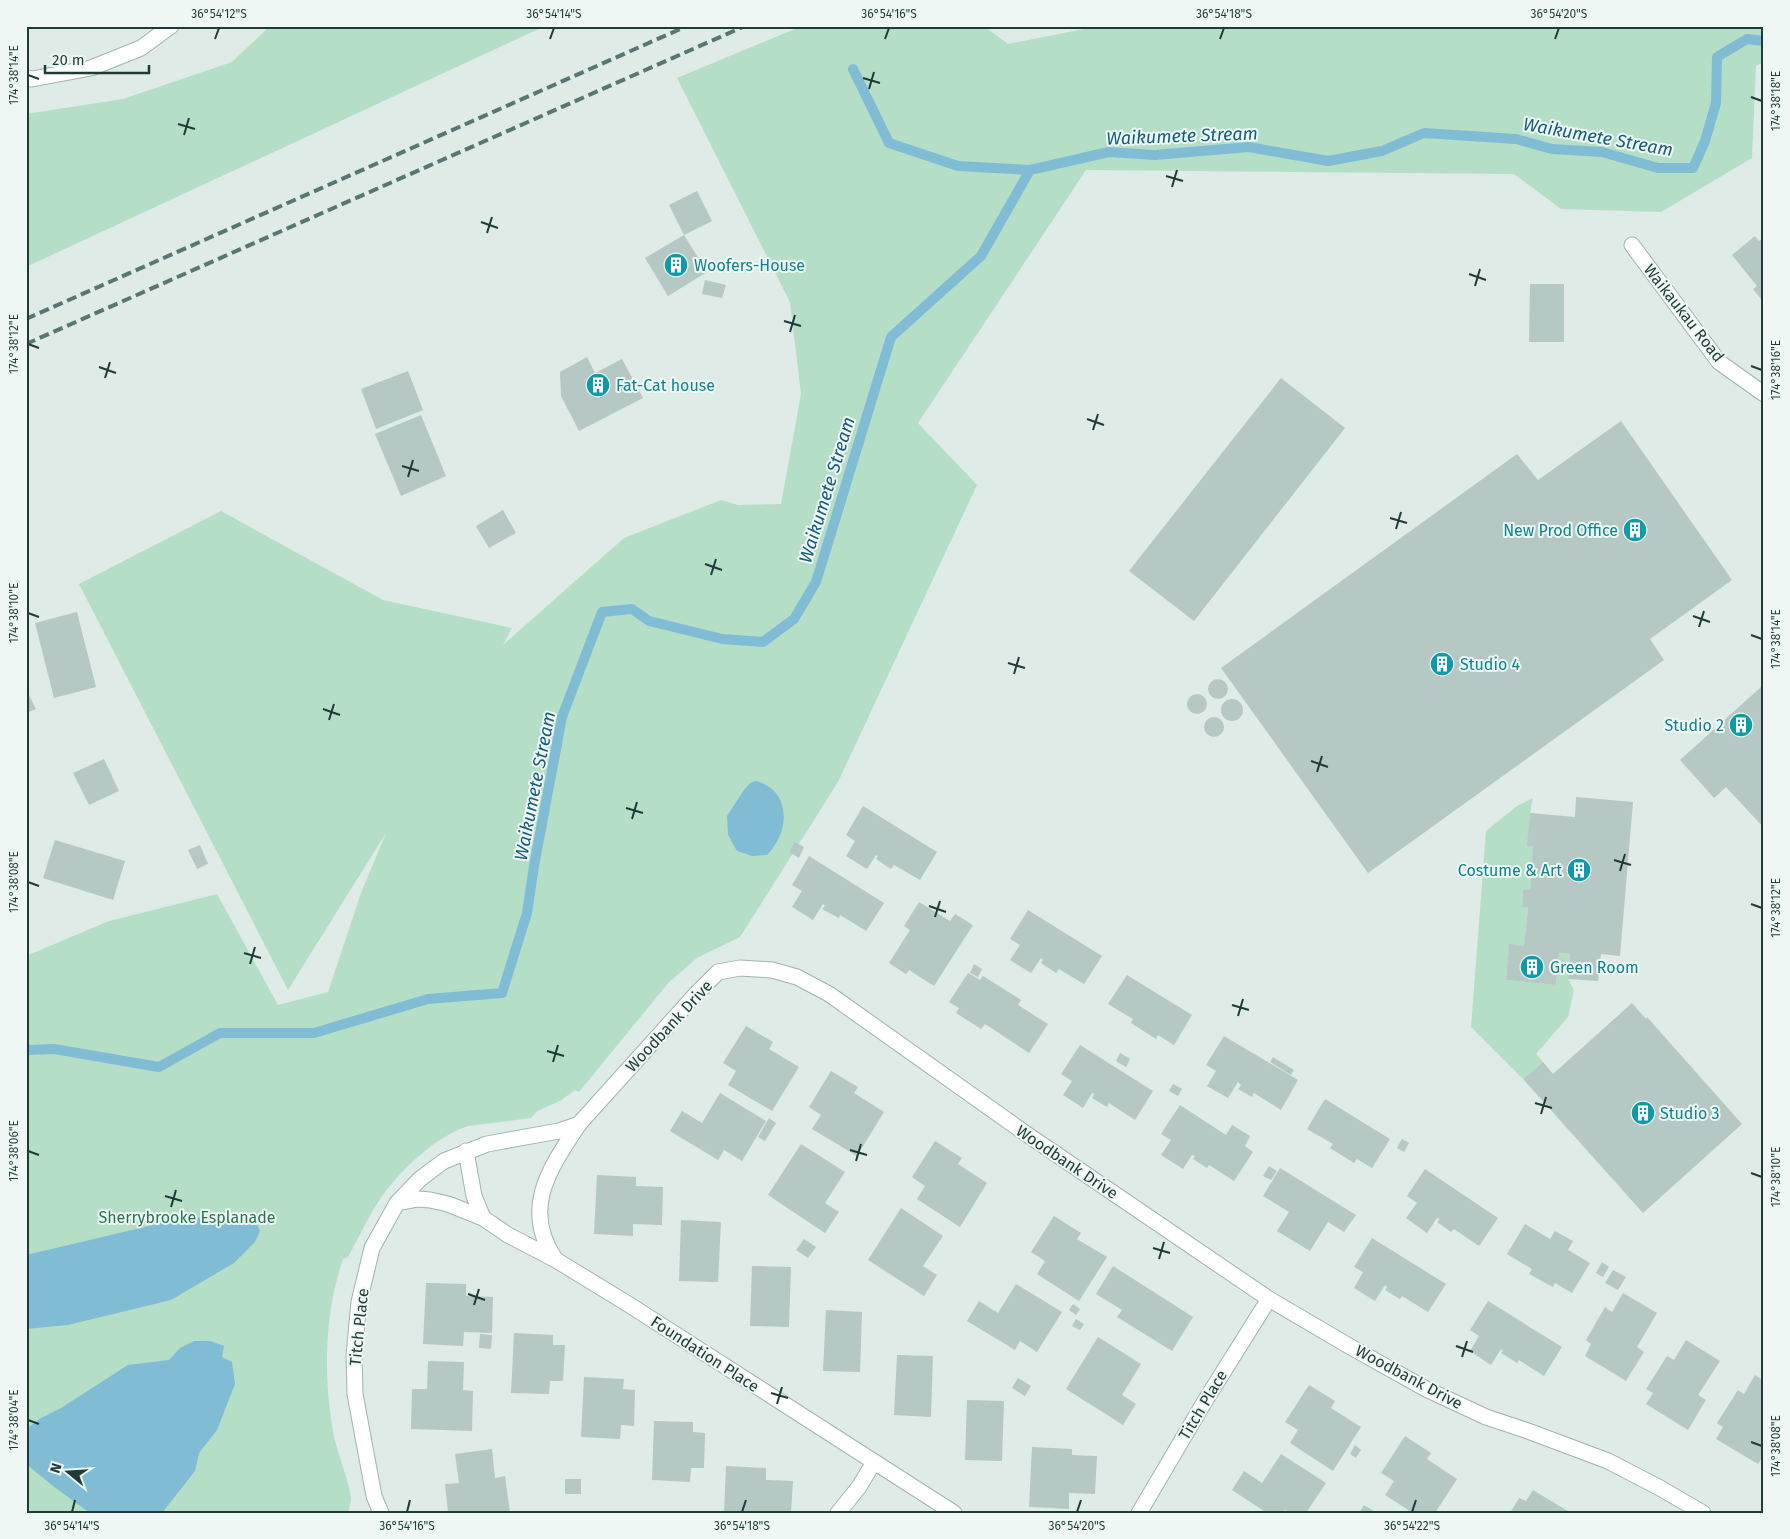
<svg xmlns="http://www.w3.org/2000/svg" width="1790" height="1539" viewBox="0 0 1790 1539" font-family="'Fira Sans',sans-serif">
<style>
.green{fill:#b5dec6}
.water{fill:#81bcd5}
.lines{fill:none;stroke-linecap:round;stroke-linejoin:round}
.stream{stroke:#81bcd5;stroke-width:10}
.building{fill:#b6c8c3}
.street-casing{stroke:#a1b3af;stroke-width:17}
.street{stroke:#fff;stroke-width:15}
.rail{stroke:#587773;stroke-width:4;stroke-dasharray:10 5;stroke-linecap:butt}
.ticks{fill:none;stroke:#1e3b38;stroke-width:2}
.labels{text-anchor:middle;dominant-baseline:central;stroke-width:4;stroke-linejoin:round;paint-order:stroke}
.culture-label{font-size:16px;fill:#0d838f;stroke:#eef7f4;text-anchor:start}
.street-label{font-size:16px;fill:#1e3b38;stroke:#eef7f4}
.park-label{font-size:16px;fill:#26754f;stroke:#eef7f4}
.water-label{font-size:18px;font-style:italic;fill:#155b7b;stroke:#eef7f4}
.neatline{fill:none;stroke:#1e3b38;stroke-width:2}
.ticks-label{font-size:12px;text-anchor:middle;fill:#1e3b38}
</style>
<rect width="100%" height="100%" fill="#deebe7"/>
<!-- green -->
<path class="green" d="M270 26H545L26 267V114L123 99 232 62Z
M802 26H984L1008 44 1099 26H1764V62L1756 66 1752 158 1661 212 1561 209 1514 174 1086 170 918 423 977 485 838 782 740 937 697 958 669 982 579 1092 575 1090 560 1101 537 1111 531 1118 468 1126C435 1137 403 1168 382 1196 369 1215 359 1237 348 1257L343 1259C324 1314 323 1378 334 1436 338 1456 348 1477 351 1498 351 1503 349 1508 348 1513H26V956L109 921 217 894 278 1005 328 992 361 893 386 833 288 990 79 584 221 511 383 600 512 628 503 645 624 538 721 500 738 505 781 504 801 394 790 302 677 78Z
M1533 798 1530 813 1528 846H1533L1530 890H1523L1522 907H1528L1524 946 1509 945 1506 980 1556 985 1559 953 1570 954 1568 979 1574 990 1568 1017 1536 1054 1543 1062 1523 1079 1471 1027 1486 831 1517 806Z"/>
<!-- water -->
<path class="water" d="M756 781C792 790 790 833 767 855L752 856 737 851 728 835 727 816 744 790 750 783Z
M247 1215 256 1222 260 1231 255 1242 234 1263 171 1300 68 1325 26 1329V1255L166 1222 193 1218Z
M194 1341H210L224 1346 222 1357 232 1362 235 1384 217 1430 199 1453 195 1471 162 1513H90L53 1486 26 1464V1429L41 1418 61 1408 128 1365 169 1360 180 1348Z"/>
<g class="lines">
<!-- stream -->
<path class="stream" d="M853 69 889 143 958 166 1030 170
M26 1050 54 1049 159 1067 220 1033H314L428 999 502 993 527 913 534 866 562 717 602 612 632 609 649 621 722 639 763 642 794 619 816 582 891 337 981 256 1030 170 1109 152 1155 155 1249 147 1328 161 1382 151 1424 133 1516 139 1552 149 1602 152 1658 168H1693L1705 141 1716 103 1717 57 1747 39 1764 41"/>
</g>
<!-- building -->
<path class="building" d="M697 191 712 221 684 235 669 205Z
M684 235 707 272 668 296 645 258Z
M1755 236 1759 241 1764 237V303L1753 289 1757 286 1732 255Z
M705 280 726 285 722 298 702 294Z
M1530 284H1564V342H1529Z
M587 357 595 373 622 359 643 398 579 431 561 396 560 372Z
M408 371 423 410 376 429 361 389Z
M1281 378 1345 428 1194 621 1129 571Z
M421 415 446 476 401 496 375 434Z
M1621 421 1732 580 1650 639 1664 660 1368 873 1221 668 1517 454 1538 480Z
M503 510 516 533 489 548 476 526Z
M77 612 96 687 54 698 35 623Z
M1208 689a10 10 0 1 1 20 0a10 10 0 1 1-20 0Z
M1761 687 1764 690V828L1726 787 1714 798 1680 760Z
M26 689 36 709 26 713Z
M1187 704a10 10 0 1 1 20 0a10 10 0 1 1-20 0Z
M1221 710a11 11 0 1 1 22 0a11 11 0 1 1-22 0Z
M1204 727a10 10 0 1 1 20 0a10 10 0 1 1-20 0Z
M104 759 119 791 89 805 73 773Z
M1576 797 1633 802 1620 956 1601 954 1598 981 1568 979 1570 954 1559 953 1556 985 1506 980 1509 944 1524 946 1528 907H1522L1523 890H1530L1533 846H1527L1530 813 1575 817Z
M863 806 937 852 920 880 894 865 891 869 876 859 878 856 876 855 867 869 846 856 855 841 846 835Z
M55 840 125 861 113 900 43 878Z
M795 842 804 847 799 858 789 852Z
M200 845 208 864 197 869 188 850Z
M809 856 884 903 866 931 840 915 839 918 822 909 825 906 823 904 813 920 792 907 802 891 792 885Z
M919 902 950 921 955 914 973 925 934 986 909 970 906 974 889 963 910 930 904 926Z
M1028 910 1102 956 1084 984 1059 969 1056 973 1041 963 1043 960 1041 958 1031 973 1010 960 1020 945 1010 939Z
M974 964 982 969 978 977 970 973Z
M968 973 980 980 983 976 1021 1000 1018 1005 1048 1024 1029 1053 985 1024 981 1029 956 1013 959 1008 949 1002Z
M1127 975 1192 1015 1174 1045 1158 1035 1156 1039 1131 1023 1133 1019 1108 1004Z
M1632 1003 1646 1019 1647 1017 1742 1124 1643 1213 1523 1079 1543 1062 1553 1074Z
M746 1026 773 1042 769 1049 799 1067 772 1111 728 1085 736 1071 723 1063Z
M1224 1036 1298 1080 1281 1110 1254 1093 1252 1097 1238 1089 1241 1085 1238 1082 1228 1098 1207 1086 1216 1071 1206 1065Z
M1080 1045 1153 1091 1135 1120 1109 1103 1107 1107 1092 1098 1094 1094 1092 1093 1083 1108 1063 1095 1072 1081 1061 1074Z
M1120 1053 1130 1059 1126 1067 1116 1061Z
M1273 1057 1294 1070 1291 1075 1270 1062Z
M831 1071 858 1087 854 1093 884 1112 857 1156 812 1129 821 1115 809 1107Z
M1173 1084 1182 1089 1178 1096 1169 1091Z
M720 1093 766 1121 742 1161 724 1150 718 1160 670 1131 682 1111 702 1123Z
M1325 1099 1390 1139 1372 1168 1357 1159 1354 1163 1330 1148 1333 1144 1307 1129Z
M1180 1105 1226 1135 1232 1125 1250 1136 1245 1146 1253 1152 1234 1181 1209 1165 1207 1168 1193 1159 1195 1156 1192 1155 1183 1169 1161 1155 1171 1140 1161 1134Z
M769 1118 776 1123 765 1141 758 1137Z
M1402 1139 1409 1143 1404 1152 1397 1148Z
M935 1141 962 1158 958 1164 987 1183 960 1227 917 1199 925 1186 912 1177Z
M801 1144 845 1172 825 1203 839 1212 825 1233 768 1195Z
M1269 1166 1277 1171 1271 1180 1263 1176Z
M1280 1168 1356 1215 1344 1232 1328 1222 1310 1251 1277 1231 1289 1212 1263 1196Z
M1425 1169 1498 1218 1479 1246 1454 1229 1451 1232 1437 1222 1440 1219 1437 1218 1427 1233 1406 1218 1417 1203 1407 1196Z
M597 1175 636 1177V1186L663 1187 662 1225 633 1224V1236L594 1234Z
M901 1208 943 1236 923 1266 937 1275 924 1296 868 1260Z
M1054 1216 1081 1233 1077 1239 1107 1257 1079 1301 1037 1274 1045 1261 1031 1252Z
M681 1220 721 1222 718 1282 679 1281Z
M1525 1224 1550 1239 1555 1231 1573 1241 1568 1250 1590 1263 1572 1293 1555 1283 1553 1287 1529 1274 1532 1269 1507 1254Z
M1372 1238 1446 1284 1428 1312 1402 1296 1400 1299 1385 1290 1387 1287 1385 1285 1375 1301 1354 1288 1363 1272 1354 1267Z
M804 1239 816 1247 808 1258 796 1250Z
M1602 1262 1609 1267 1603 1277 1596 1273Z
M752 1266 791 1267 789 1327 750 1326Z
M1113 1266 1193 1317 1172 1351 1117 1317 1122 1310 1096 1294Z
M1613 1270 1626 1277 1618 1290 1605 1283Z
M426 1283 466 1284V1296L493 1297 492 1333 464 1332 463 1346 423 1344Z
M1016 1284 1062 1312 1037 1352 1020 1341 1015 1350 967 1321 979 1301 998 1313Z
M1623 1293 1657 1313 1637 1347 1644 1352 1626 1381 1585 1356 1591 1344 1586 1340 1605 1307 1612 1312Z
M1488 1301 1562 1347 1544 1376 1519 1360 1517 1363 1501 1353 1503 1351 1501 1349 1491 1365 1470 1351 1479 1336 1470 1330Z
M1073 1304 1080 1309 1076 1315 1069 1310Z
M826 1310 862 1312 860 1372 823 1371Z
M1076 1319 1084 1324 1080 1330 1072 1326Z
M514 1333 553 1335V1345H565L563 1381H550L549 1394 511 1393Z
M480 1334 492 1335 491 1349 479 1348Z
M1098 1337 1141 1364 1122 1395 1136 1404 1123 1425 1066 1389Z
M1686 1340 1720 1361 1698 1395 1706 1400 1688 1430 1646 1404 1653 1393 1646 1389 1667 1356 1674 1360Z
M897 1355 933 1356 931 1417 894 1415Z
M428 1361 464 1362 463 1390 473 1391 472 1431 411 1429 412 1389H427Z
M1755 1375 1764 1381V1454L1758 1464 1716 1439 1723 1427 1717 1423 1738 1390 1744 1394Z
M584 1377 624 1379 623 1389 635 1390 634 1426 621 1425 620 1439 581 1437Z
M1018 1378 1031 1386 1025 1396 1012 1388Z
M1309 1385 1335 1401 1331 1408 1361 1427 1333 1471 1290 1443 1298 1430 1285 1422Z
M967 1400 1004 1401 1002 1461 965 1460Z
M654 1421 693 1422V1432L705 1433 704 1468H691L690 1482 652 1480Z
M1405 1436 1431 1453 1427 1459 1457 1479 1435 1513H1413L1385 1495 1394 1481 1381 1473Z
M1355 1445 1361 1450 1356 1458 1350 1454Z
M1032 1447 1072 1449V1455L1097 1456 1095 1494 1069 1493V1509L1029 1507Z
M492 1449 495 1478 505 1476 510 1513H448L445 1484 459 1483 455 1454Z
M1281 1454 1326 1483 1306 1513H1289L1285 1510 1283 1513H1267L1232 1490 1244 1471 1262 1483Z
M726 1466 766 1468V1480L793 1481 791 1513H724Z
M565 1479H581V1494H565Z
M1533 1490 1571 1513H1510L1519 1498 1526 1501Z
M1364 1505 1377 1513H1359Z"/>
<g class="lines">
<!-- street casing -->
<g class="street-casing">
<path id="street" d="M26 78 32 79 91 68 141 48 171 26
M1632 245 1719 362 1764 394
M466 1151 474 1196 483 1218
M397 1203 418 1199 430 1200 448 1204 483 1218 508 1235 556 1260 628 1304 954 1513
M555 1259C521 1208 550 1168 579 1124
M381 1513 374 1496 355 1394 354 1355 359 1302 372 1248 397 1203 420 1179 444 1161 487 1144 559 1131 579 1124 697 993 718 972 740 968 772 970 797 977 829 994 1025 1133 1269 1299 1349 1346 1426 1389 1486 1417 1528 1431 1608 1461 1660 1488 1703 1513
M838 1513 859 1487 874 1462
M1139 1513 1205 1401 1269 1299"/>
</g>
<!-- street -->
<use href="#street" class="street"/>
<!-- rail -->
<path class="rail" d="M26 319 687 26
M26 344 745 26"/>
</g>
<!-- ticks -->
<path class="ticks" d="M215 39 219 28M550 39 554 28M885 39 889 28M1220 39 1224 28M1555 39 1559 28M28 75 39 79M863 78 880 83M869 89 874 72M1751 97 1762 101M178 124 195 129M184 135 189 118M1166 176 1183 181M1172 187 1177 170M481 222 498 228M487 233 492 217M1469 274 1486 280M1475 286 1480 269M784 321 801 326M790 332 795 315M28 344 39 348M1751 366 1762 370M99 367 116 373M105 378 110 362M1087 419 1104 425M1093 430 1098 414M402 466 419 471M408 477 413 460M1390 518 1407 523M1396 529 1401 512M705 564 722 570M711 575 716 559M28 613 39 617M1693 616 1710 622M1699 627 1704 611M1751 635 1762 639M1008 663 1025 668M1014 674 1019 657M323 709 340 715M329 720 334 704M1311 761 1328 767M1317 772 1322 756M626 808 643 813M632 819 637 802M1614 860 1631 865M1620 871 1625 854M28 882 39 886M1751 904 1762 908M929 906 946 912M935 917 940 901M244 953 261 958M250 964 255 947M1232 1005 1249 1010M1238 1016 1243 999M547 1051 564 1056M553 1062 558 1045M1535 1103 1552 1108M1541 1114 1546 1097M850 1150 867 1155M28 1151 39 1155M856 1161 861 1144M1751 1173 1762 1177M165 1196 182 1201M171 1207 176 1190M1153 1248 1170 1253M1159 1259 1164 1242M468 1294 485 1300M474 1305 479 1289M1456 1346 1473 1352M1462 1357 1467 1341M771 1393 788 1398M777 1404 782 1387M28 1420 39 1424M1751 1442 1762 1446M72 1512 75 1500M407 1512 410 1500M742 1512 746 1500M1077 1512 1081 1500M1412 1512 1416 1500"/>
<!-- icons -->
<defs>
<g id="building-disc" transform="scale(1.25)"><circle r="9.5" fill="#0f9aa8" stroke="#eef7f4"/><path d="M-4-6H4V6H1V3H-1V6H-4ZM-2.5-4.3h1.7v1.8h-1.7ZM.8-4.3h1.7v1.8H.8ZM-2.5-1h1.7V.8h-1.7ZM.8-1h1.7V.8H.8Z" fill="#fff"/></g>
</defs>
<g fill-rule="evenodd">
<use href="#building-disc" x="676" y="265"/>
<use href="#building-disc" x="598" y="385"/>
<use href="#building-disc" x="1635" y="530"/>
<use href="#building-disc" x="1442" y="664"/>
<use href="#building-disc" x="1741" y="725"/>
<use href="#building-disc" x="1579" y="870"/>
<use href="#building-disc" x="1532" y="967"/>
<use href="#building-disc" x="1643" y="1113"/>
</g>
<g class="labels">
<!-- culture labels -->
<g class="culture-label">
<text x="694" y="265">Woofers-House</text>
<text x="616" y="385">Fat-Cat house</text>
<text x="1618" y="530" text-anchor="end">New Prod Office</text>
<text x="1460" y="664">Studio 4</text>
<text x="1724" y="725" text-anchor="end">Studio 2</text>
<text x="1562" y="870" text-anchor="end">Costume &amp; Art</text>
<text x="1550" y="967">Green Room</text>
<text x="1660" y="1113">Studio 3</text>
</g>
<!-- street labels -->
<g class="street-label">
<text transform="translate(1684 313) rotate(52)">Waikaukau Road</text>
<text transform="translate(669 1026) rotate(-47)">Woodbank Drive</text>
<text transform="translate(1067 1162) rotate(34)">Woodbank Drive</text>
<text transform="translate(359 1327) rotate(-84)">Titch Place</text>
<text transform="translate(705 1354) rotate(33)">Foundation Place</text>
<text transform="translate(1409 1377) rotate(28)">Woodbank Drive</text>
<text transform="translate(1203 1405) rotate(-59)">Titch Place</text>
</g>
<!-- park labels -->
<g class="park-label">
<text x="187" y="1217">Sherrybrooke Esplanade</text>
</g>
<!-- water labels -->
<g class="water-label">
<text transform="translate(1182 136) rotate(-2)">Waikumete Stream</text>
<text transform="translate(1598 137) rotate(10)">Waikumete Stream</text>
<text transform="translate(827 490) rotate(-73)">Waikumete Stream</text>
<text transform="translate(535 786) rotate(-79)">Waikumete Stream</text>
</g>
</g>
<!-- border -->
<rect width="1790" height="1539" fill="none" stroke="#eef7f4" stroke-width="55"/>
<!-- north arrow -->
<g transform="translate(68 1472) rotate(288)" stroke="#eef7f4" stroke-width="4" paint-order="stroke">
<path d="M0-4L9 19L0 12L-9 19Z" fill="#1e3b38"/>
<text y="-8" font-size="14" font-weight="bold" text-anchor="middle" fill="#1e3b38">N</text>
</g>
<!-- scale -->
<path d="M45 65v8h104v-8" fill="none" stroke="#1e3b38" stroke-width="2.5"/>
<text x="52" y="65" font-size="15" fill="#1e3b38" stroke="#eef7f4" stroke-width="4" paint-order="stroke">20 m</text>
<rect x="28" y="28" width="1734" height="1484" class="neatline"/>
<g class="ticks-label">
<text x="219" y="18">36°54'12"S</text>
<text x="554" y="18">36°54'14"S</text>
<text x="889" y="18">36°54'16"S</text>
<text x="1224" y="18">36°54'18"S</text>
<text x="1559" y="18">36°54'20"S</text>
<text transform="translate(14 75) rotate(-90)" y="4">174°38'14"E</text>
<text transform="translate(1776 101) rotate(-90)" y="4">174°38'18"E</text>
<text transform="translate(14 344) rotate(-90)" y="4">174°38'12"E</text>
<text transform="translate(1776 370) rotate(-90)" y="4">174°38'16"E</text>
<text transform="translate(14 613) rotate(-90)" y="4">174°38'10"E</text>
<text transform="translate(1776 639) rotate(-90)" y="4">174°38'14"E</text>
<text transform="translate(14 882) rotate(-90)" y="4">174°38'08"E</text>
<text transform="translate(1776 908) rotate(-90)" y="4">174°38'12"E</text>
<text transform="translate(14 1151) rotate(-90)" y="4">174°38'06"E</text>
<text transform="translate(1776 1177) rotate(-90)" y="4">174°38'10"E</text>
<text transform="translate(14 1420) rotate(-90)" y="4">174°38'04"E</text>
<text transform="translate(1776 1446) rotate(-90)" y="4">174°38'08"E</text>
<text x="72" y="1530">36°54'14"S</text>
<text x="407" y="1530">36°54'16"S</text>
<text x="742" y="1530">36°54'18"S</text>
<text x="1077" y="1530">36°54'20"S</text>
<text x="1412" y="1530">36°54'22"S</text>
</g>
</svg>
